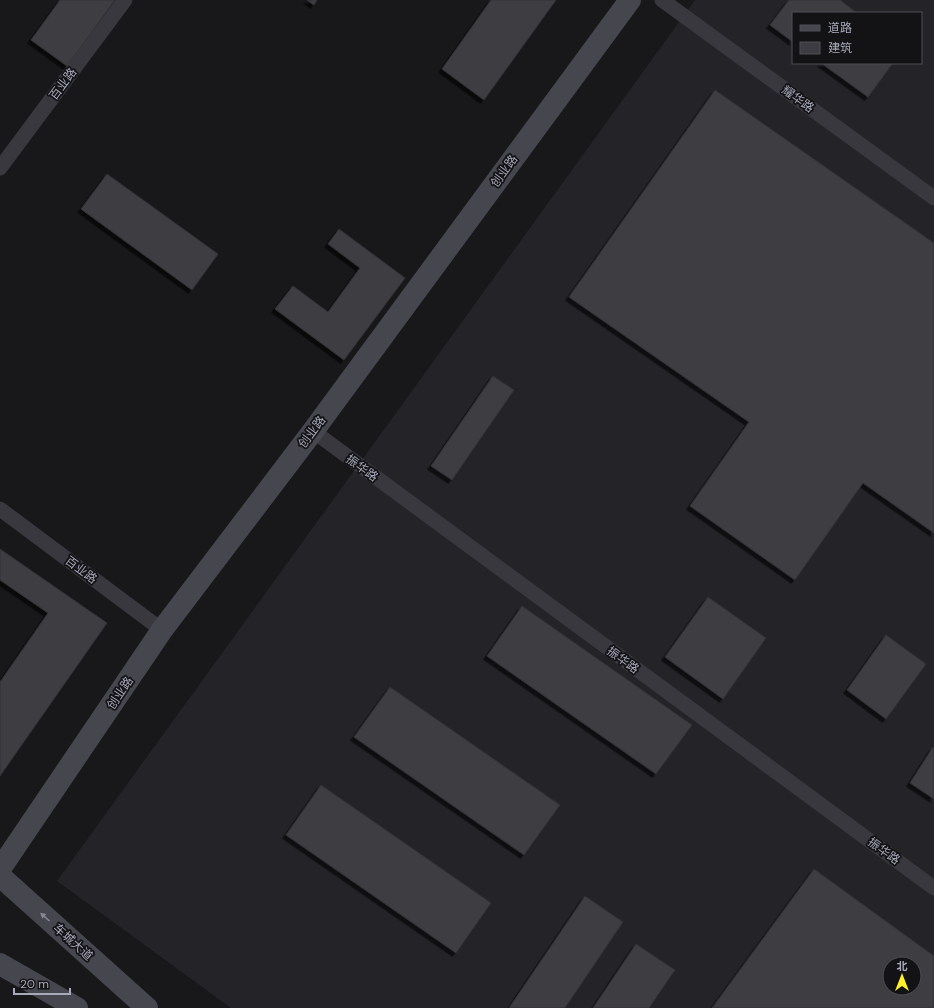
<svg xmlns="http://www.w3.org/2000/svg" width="934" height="1008" viewBox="0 0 934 1008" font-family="'DM Sans','Noto Sans SC',sans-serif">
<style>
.built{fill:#242327;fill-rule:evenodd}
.building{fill:#3c3c42;stroke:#323136;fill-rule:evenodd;filter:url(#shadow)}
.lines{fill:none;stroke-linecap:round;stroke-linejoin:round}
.street{stroke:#39383f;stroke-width:15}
.secondary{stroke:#46464f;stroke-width:22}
.oneway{fill:#868695}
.labels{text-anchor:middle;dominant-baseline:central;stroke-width:3.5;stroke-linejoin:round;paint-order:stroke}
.street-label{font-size:12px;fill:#a8a9ba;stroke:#131215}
</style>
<defs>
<filter id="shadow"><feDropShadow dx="-3.5" dy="3.5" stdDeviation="0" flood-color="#0009"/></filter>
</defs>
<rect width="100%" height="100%" fill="#18171a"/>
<!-- built -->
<path class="built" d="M695 0H934V1008H231L57 881ZM793 13H921V63H793ZM890 964H914V988H890Z"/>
<!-- building -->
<path class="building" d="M60 0H115L67 66 31 40Z
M307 0H317L314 5Z
M491 0H556L484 100 442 69Z
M789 0H840L857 13H793V42L770 25Z
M821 63H893L868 97Z
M715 90 934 243V533L863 483 795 580 690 506 749 422 569 297Z
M107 174 218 254 192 290 81 209Z
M339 229 405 278 344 360 275 309 293 286 328 312 360 268 328 244Z
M493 376 514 390 452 480 431 466Z
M0 549 107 623 0 776V682L48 613 0 580Z
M708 597 766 638 723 699 665 657Z
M522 606 692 725 656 774 487 656Z
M886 635 926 664 886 719 847 690Z
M390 687 560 805 524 855 354 737Z
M933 747 934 748V799L910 783Z
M321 785 491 903 456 953 286 835Z
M814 869 934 956V1008H712ZM890 964H914V988H890Z
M585 896 623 922 565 1008H509Z
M636 944 675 970 649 1008H593Z"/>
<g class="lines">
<!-- street -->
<path class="street" d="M662 0 934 198
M0 168 125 0
M313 431 934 888
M0 509 162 630"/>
<!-- secondary -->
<path class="secondary" d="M0 869 162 630 313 431 630 0
M0 876 147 1008
M0 964 77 1008"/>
</g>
<!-- one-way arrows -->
<defs><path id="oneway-solid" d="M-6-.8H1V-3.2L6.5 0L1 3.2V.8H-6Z"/></defs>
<use class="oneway" href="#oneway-solid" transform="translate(45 917) rotate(-138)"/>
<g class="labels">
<!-- street labels -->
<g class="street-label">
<text transform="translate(63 84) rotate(-53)">百业路</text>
<text transform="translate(798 99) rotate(36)">耀华路</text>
<text transform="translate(504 171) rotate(-54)">创业路</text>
<text transform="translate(312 432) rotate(-53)">创业路</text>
<text transform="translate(362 468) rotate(36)">振华路</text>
<text transform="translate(81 570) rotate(37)">百业路</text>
<text transform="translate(623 660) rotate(36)">振华路</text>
<text transform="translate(120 693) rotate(-56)">创业路</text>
<text transform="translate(884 851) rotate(36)">振华路</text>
<text transform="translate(73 942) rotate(42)">车城大道</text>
</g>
</g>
<!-- legend -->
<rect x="792" y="12" width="130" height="52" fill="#131215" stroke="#4f4e57"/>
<rect x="800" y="25" width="20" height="6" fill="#46464f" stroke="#4f4e57"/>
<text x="828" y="32" font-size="12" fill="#a8a9ba">道路</text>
<rect x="800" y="42" width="20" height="12" fill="#3c3c42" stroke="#4f4e57"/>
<text x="828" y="52" font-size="12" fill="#a8a9ba">建筑</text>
<!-- north arrow -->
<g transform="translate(902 976)"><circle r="19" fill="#131215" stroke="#4f4e57"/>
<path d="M0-3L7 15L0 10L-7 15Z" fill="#fff02a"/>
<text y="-6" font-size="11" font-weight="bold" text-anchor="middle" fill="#a8a9ba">北</text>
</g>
<!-- scale -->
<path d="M14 988v6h56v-6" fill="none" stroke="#a8a9ba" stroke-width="2"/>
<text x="20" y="988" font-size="12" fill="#a8a9ba" stroke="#131215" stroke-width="3" paint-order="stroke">20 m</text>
</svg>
